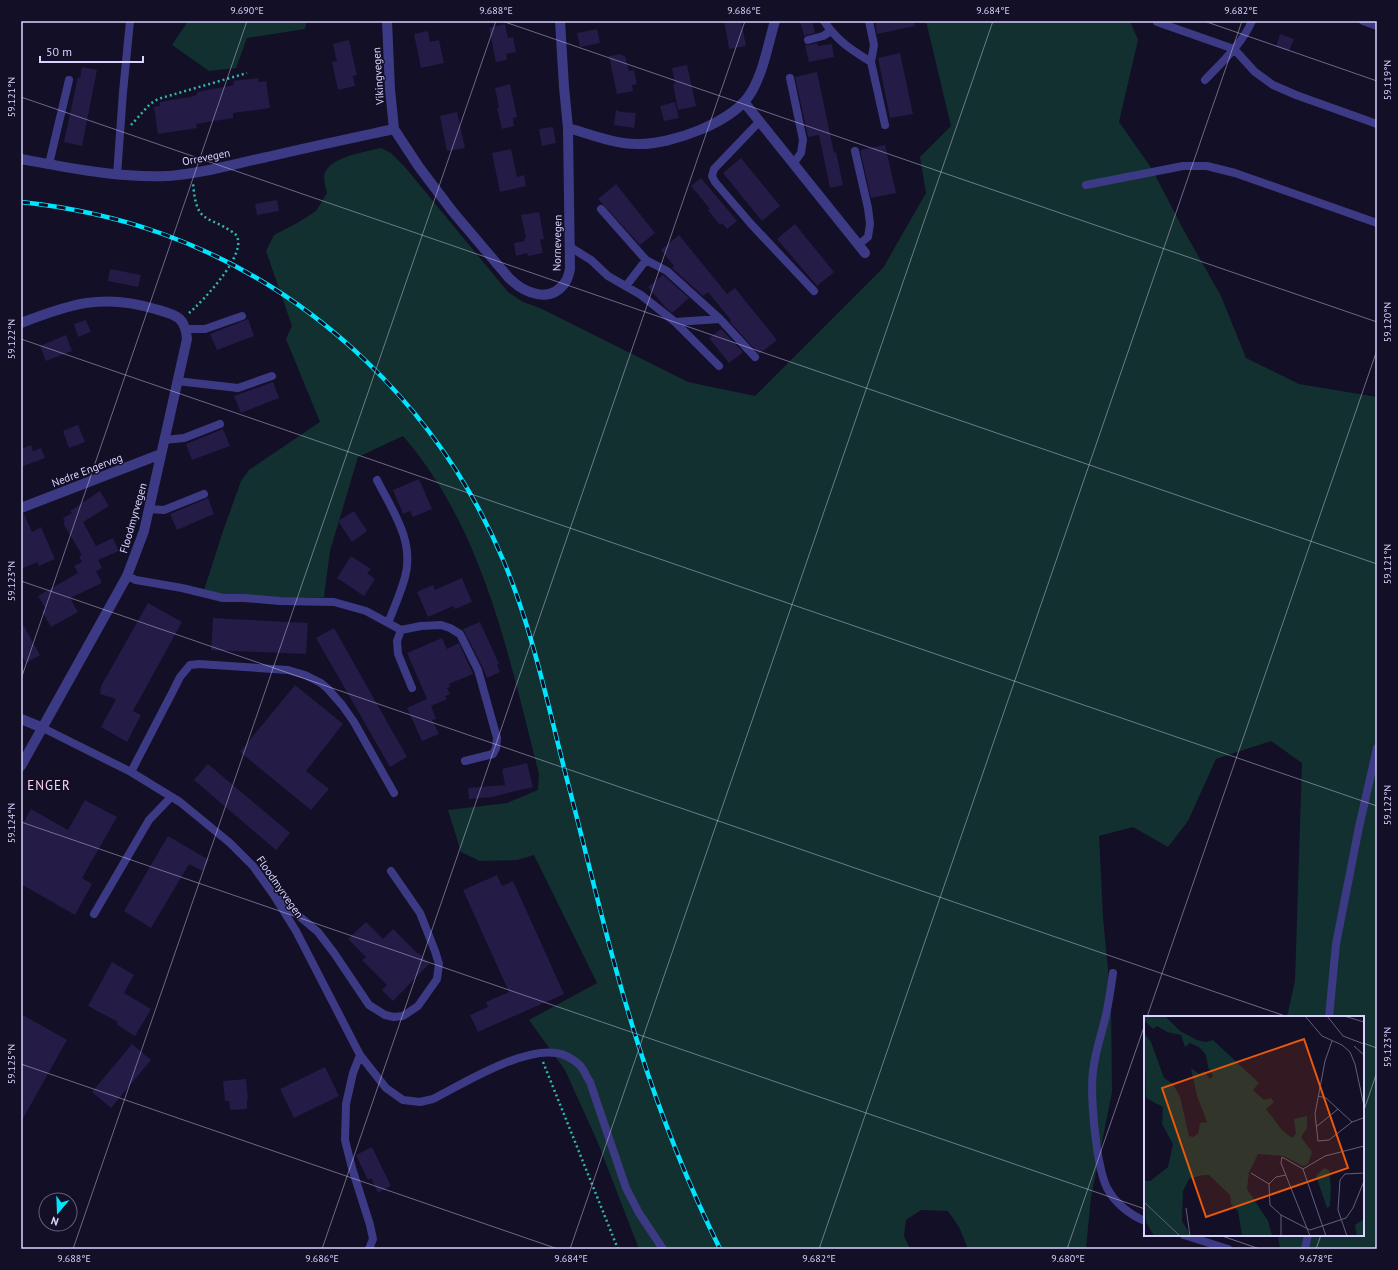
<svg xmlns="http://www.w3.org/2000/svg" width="1398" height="1270" viewBox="0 0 1398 1270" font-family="'PT Sans',sans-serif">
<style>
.green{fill:#12302f}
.building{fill:#241b47}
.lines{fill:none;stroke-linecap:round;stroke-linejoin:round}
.path{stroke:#2fb8b0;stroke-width:2.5;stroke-dasharray:2 3;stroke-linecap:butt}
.service{stroke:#3d3a85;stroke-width:8}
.minor{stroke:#3d3a85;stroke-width:10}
.rail-casing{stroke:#00e5ff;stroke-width:4.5}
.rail{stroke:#130f26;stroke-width:3;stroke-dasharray:9;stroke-linecap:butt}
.ticks{fill:none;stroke:#d9d4ff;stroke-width:1;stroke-opacity:0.45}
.labels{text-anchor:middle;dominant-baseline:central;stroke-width:3;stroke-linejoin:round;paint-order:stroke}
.street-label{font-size:11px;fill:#d9d4ff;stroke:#130f26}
.quarter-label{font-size:13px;letter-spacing:1px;fill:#ffd6f0;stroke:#130f26}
.inset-road{fill:none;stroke:#625e7d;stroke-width:1}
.view{fill:#e8590c;fill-opacity:0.15;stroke:#e8590c;stroke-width:2}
.inset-edge{fill:none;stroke:#d9d4ff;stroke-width:2}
.neatline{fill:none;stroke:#d9d4ff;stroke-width:1.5}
.ticks-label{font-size:10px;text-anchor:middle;fill:#d9d4ff}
</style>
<rect width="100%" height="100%" fill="#130f26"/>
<!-- green -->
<path class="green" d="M188 21H307L305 29 247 38 236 68 209 71 172 45Z
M926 21H1130L1138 40 1119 122 1152 169 1183 229 1221 296 1246 358 1299 384 1377 397V1249H1280L1278 1235H1363V1017H1287L1295 981 1302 763 1271 741 1216 759 1188 821 1168 847 1133 827 1099 836 1103 918 1111 1000 1112 1092 1091 1197 1086 1249H968L959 1227 948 1211 921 1210 906 1220 904 1236 910 1249H639L598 1143 565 1070 529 1020 597 983 534 855 517 860 480 861 461 852 448 810 507 803 538 790 539 774C509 658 484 529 403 436L358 457 330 551 324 597 236 598 204 590 223 531 241 481 249 470 320 422 286 339 292 326 266 251 274 235 299 222 316 211 327 193C326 188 324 182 324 177 326 157 365 152 381 148L391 153 404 166 508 292 523 302 540 308 688 382 755 396 883 268 926 193 920 157 951 126Z"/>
<!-- building -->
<path class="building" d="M724 21H741L746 46 729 49Z
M800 21H812L815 33 804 36Z
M875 21H914L915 26 877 34Z
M505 24 508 38 513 37 516 52 506 54 507 60 496 62 489 28Z
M597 29 600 43 580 47 577 33Z
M428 31 430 42 439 40 444 63 421 68 414 34Z
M1280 34 1294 39 1289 51 1276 47Z
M349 40 357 75 353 76 355 86 338 90 332 62 337 61 333 44Z
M817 43 818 46 832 44 834 57 809 62 805 45H809Z
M900 53 913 114 890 118 878 58Z
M622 54 623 56H625L629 71 634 70 637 84 632 85 633 91 617 94 609 56Z
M687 65 696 106 678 110 673 84H675L672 68Z
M82 67 97 70 82 146 64 142 78 77 80 78Z
M817 72 834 153 836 152 843 185 830 188 819 135 808 137 795 77Z
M258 78V82L266 81 270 108 233 113V118L196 124 197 128 158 134 154 107 160 106V102L190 97 197 95V92L234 85 233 81Z
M510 84 517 117 513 118 514 126 502 129 497 108 499 107 495 88Z
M675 102 679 118 664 121 660 106Z
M616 110 621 112 636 113 634 128 614 125Z
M457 112 465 148 447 151 440 116Z
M553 127 556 143 542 146 539 129Z
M885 145 896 193 871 198 860 150Z
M511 149 517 177 524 175 526 186 500 192 492 153Z
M741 158 780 206 762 221 723 173Z
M701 178 737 221 727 229 722 223 720 225 708 210 710 209 691 186Z
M616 184 655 233 640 245 598 199Z
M277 200 279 211 257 215 255 204Z
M539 212 544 239 540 240 543 253 528 256 527 253 516 256 514 243 525 241 524 238H526L521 215Z
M795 224 834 272 817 286 777 239Z
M679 235 727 294 735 288 777 340 759 354 730 322 731 320 708 292 703 296 672 268 674 266 661 250Z
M110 269 141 275 138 287 108 281Z
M663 275 689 298 672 313 665 307 648 287Z
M248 319 254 336 217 350 210 334Z
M86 320 91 332 78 337 74 324Z
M721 329 743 352 729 363 709 338Z
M66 335 72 351 46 361 40 346Z
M273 382 279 398 241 413 234 396Z
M78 425 85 442 69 448 63 431Z
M223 429 230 446 192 460 186 444Z
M31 445 33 451 41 448 45 458 21 467V449Z
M419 479 432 509 413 517 410 511 403 514 393 490Z
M100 491 109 506 83 522 96 546 113 538 119 551 98 560 102 568 96 571 102 583 70 598 78 612 51 627 42 611 46 609 38 596 78 573 74 566 82 562 79 556 82 555 63 523 65 522 63 518 72 513 70 511Z
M208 498 214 514 177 530 170 514Z
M354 511 367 531 352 542 338 521Z
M21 514H24L32 532 41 527 55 559 39 566 37 562 21 569Z
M351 556 371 569 367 573 375 579 364 596 337 578Z
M462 578 472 602 455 609 453 606 428 617 417 592 433 585 435 590Z
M148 603 182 622 133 711 141 715 127 742 101 727 116 699 100 694 101 686Z
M213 618 308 623 306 654 211 650Z
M21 621 40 655 26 663 21 654Z
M480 622 499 664 497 665 500 672 487 678 483 668 463 629Z
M334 628 407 757 390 767 316 638Z
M442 638 447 649 459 643 473 674 449 684 450 687 447 688 450 694 445 696 447 699 431 706 436 719 432 720 439 734 422 741 407 708 427 699 407 653Z
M295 685 343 724 306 771 329 789 311 810 240 752Z
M527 763 533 787 492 797 469 799 468 788 505 785 502 769Z
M208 764 290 833 276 850 194 780Z
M85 800 117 817 82 878 92 884 75 915 21 884V827L31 809 68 830Z
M168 836 209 860 202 871 189 864 151 928 124 911Z
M497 875 502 886 513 881 564 994 478 1032 470 1015 488 1007 486 1002 509 992 463 890Z
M366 922 383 939 393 929 418 954 419 953 429 964 393 1001 382 990 387 985 362 960 366 957 348 939Z
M112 962 134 975 124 993 151 1009 135 1036 116 1024 118 1022 88 1006Z
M21 1014 67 1040 21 1122Z
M132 1044 151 1060 111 1108 92 1092Z
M325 1067 339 1096 294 1118 280 1089Z
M246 1079 248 1099H247V1109L230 1110 229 1101H225L223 1081Z
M372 1147 391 1186 378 1193 371 1178 368 1180 356 1155Z"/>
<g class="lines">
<!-- path -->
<path class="path" d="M131 125 150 104 158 99 247 73
M189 313C202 302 249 253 236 235 233 232 228 229 224 227 218 223 210 221 205 217 195 211 194 193 193 183
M543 1062 618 1249"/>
<!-- service -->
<path class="service" d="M824 21C837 41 852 50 871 62
M869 21 874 45 871 62 885 125
M1363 21 1377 26
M1157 22 1234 49 1255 72 1273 85 1296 95 1377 124
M808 40 823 36 831 31
M790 78 803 140 801 153 793 164
M1205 80C1222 62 1242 44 1252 21
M759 122 714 169 712 176 715 182 751 224 814 291
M855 151 868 208 870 224 868 237 858 245
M49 164 69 80
M117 175 123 92 130 21
M1086 185 1183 166H1207L1235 173 1377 223
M601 209 646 260 667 271 720 319 755 357
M570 247 591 260 608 276 641 295 675 322 719 366
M626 286 646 260
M675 322 720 319
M186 329H205L242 316
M177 381 238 388 272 376
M164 440 184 438 220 424
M377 480C392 510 415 541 405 577 401 592 394 608 388 623
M150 509 164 510 204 494
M127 576 136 580 182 588 223 598H244L280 601 334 602 366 611 401 630
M412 688 398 654 397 641 401 630 421 626 441 625 450 628 460 634 478 670 497 738 496 748 493 754 465 761
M43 728 131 772 180 802 230 843 253 866 273 894 296 931 360 1055 386 1088 403 1100 420 1102 433 1099C464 1083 521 1048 556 1053 565 1054 577 1061 582 1068 585 1072 587 1078 590 1082L626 1188 639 1213 663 1249
M131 772 173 691 180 677 190 665 199 664 288 670 305 675 321 683 328 689 342 705 354 722 394 793
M280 900 318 932 334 953 369 1005 385 1015 394 1017 403 1016 418 1006 437 979 439 964 435 951 420 913 391 871
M94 914 149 820 171 797
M1113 973C1111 987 1109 1001 1106 1015 1102 1033 1095 1052 1093 1071 1090 1096 1096 1165 1107 1188 1115 1203 1130 1215 1145 1221
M1329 1017 1336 944 1359 827 1377 748
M360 1055 353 1073 346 1104 345 1140 352 1168 370 1225 373 1239 369 1249
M1184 1235 1228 1249
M1305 1249 1308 1235"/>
<!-- minor -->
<path class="minor" d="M387 21 390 89 394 129 419 167 453 212 509 278C524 293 551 305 566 281 568 278 569 273 570 269L568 128 564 87 560 21
M744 102 865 253
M568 128C590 134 614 144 637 144 671 145 735 122 752 91 764 70 768 44 775 21
M21 159C70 168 118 178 168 176 201 174 234 164 267 157 309 147 352 138 394 129
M21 323C70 304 103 293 155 309 176 315 185 316 187 339L144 531 127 576 112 603 21 766
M21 508 161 454
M21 719 43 728"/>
<!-- rail casing -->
<g class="rail-casing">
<path id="rail" d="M21 202C68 207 115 217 160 233 315 288 441 411 504 562 534 633 550 716 570 791 592 876 612 963 639 1047 661 1116 688 1184 720 1249"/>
</g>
<!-- rail -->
<use href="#rail" class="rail"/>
</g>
<!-- ticks -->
<path class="ticks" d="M502 21 1377 322M1204 21 1377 81M21 97 1377 564M21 339 1377 806M21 581 1288 1017M21 679 247 21M21 822 1145 1209M1147 1017 1377 350M1363 1043 1377 1048M21 1064 558 1249M1363 1113 1377 1072M1219 1235 1260 1249M73 1249 496 21M322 1249 745 21M570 1249 993 21M819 1249 1242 21M1067 1249 1145 1024M1316 1249 1321 1235"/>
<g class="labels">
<!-- street labels -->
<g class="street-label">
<text transform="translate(378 76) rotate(-94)">Vikingvegen</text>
<text transform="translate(206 157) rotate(-11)">Orrevegen</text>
<text transform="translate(557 243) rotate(-89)">Nornevegen</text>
<text transform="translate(87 470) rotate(-21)">Nedre Engerveg</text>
<text transform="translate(133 518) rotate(-74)">Floodmyrvegen</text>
<text transform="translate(280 887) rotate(55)">Floodmyrvegen</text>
</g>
<!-- quarter labels -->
<g class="quarter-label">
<text x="49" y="785">ENGER</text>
</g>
</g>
<!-- overview -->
<g transform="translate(1144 1016)">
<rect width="220" height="220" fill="#130f26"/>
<path d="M0 0H21L36 15 53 24 62 26 69 24 115 67 109 74 120 84 127 82 130 86 122 93 138 114 148 122 152 118 150 103 163 100V112L157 121 168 136 164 148 159 150 140 140 114 138 105 156 103 173 124 205 128 220H98L94 195 87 188 86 179 65 159H59L45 163 39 175 38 205 47 220H10L2 206 0 165H6L24 151 29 128 18 108 19 91 2 82 0 17 7 26 20 62 29 68 36 81 45 120 49 121 54 118 56 107 63 106 53 80 47 52 55 58 60 55 66 63 69 60 64 51 62 39 55 31 46 27 41 31 37 19 23 16 13 10 9 13 0 4ZM180 152 185 154 187 172 186 190 183 192 172 160ZM220 203V220H213L211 209Z" fill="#12302f"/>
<path class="inset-road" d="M161 0 178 20 198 29 206 36 211 48 220 90M183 0 199 20 220 28M200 0 220 6M188 25 181 45 171 98 174 125 185 124 208 106 219 102M210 30 220 39M174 80 182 82 208 106M172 111 194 93M159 153 181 140 220 130M107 157 125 168M142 159 132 161 125 168 126 189 137 199 166 214 202 202 209 192 220 165M0 186 36 220M42 192 46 220M137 220V199M166 220 137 147 138 141 159 153 182 220M203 220 194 194 196 164 201 158 220 157"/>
<path class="view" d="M160 23 204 152 62 201 18 72Z"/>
<rect width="220" height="220" class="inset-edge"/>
</g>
<!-- border -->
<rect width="1398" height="1270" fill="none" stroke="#130f26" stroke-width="44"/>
<!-- north arrow -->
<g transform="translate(58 1212) rotate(199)"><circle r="19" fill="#130f26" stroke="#625e7d"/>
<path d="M0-3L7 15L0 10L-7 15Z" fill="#00e5ff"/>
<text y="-6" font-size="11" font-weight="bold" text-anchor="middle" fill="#d9d4ff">N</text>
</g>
<!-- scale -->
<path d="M40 56v6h103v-6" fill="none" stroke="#d9d4ff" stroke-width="2"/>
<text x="46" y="56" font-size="12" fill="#d9d4ff" stroke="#130f26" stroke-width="3" paint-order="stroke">50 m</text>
<rect x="22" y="22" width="1354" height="1226" class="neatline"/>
<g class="ticks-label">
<text x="247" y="14">9.690°E</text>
<text x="496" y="14">9.688°E</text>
<text x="744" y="14">9.686°E</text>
<text x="993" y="14">9.684°E</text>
<text x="1241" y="14">9.682°E</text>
<text transform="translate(1387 80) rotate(-90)" y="4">59.119°N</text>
<text transform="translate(11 97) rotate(-90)" y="4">59.121°N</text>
<text transform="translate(1387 322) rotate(-90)" y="4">59.120°N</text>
<text transform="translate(11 339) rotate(-90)" y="4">59.122°N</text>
<text transform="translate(1387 564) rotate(-90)" y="4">59.121°N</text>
<text transform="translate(11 581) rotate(-90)" y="4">59.123°N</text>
<text transform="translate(1387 805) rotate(-90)" y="4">59.122°N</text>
<text transform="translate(11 823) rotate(-90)" y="4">59.124°N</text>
<text transform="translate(1387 1047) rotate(-90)" y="4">59.123°N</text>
<text transform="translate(11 1064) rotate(-90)" y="4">59.125°N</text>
<text x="74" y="1262">9.688°E</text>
<text x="322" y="1262">9.686°E</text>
<text x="571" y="1262">9.684°E</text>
<text x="819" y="1262">9.682°E</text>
<text x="1068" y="1262">9.680°E</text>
<text x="1316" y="1262">9.678°E</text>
</g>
</svg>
